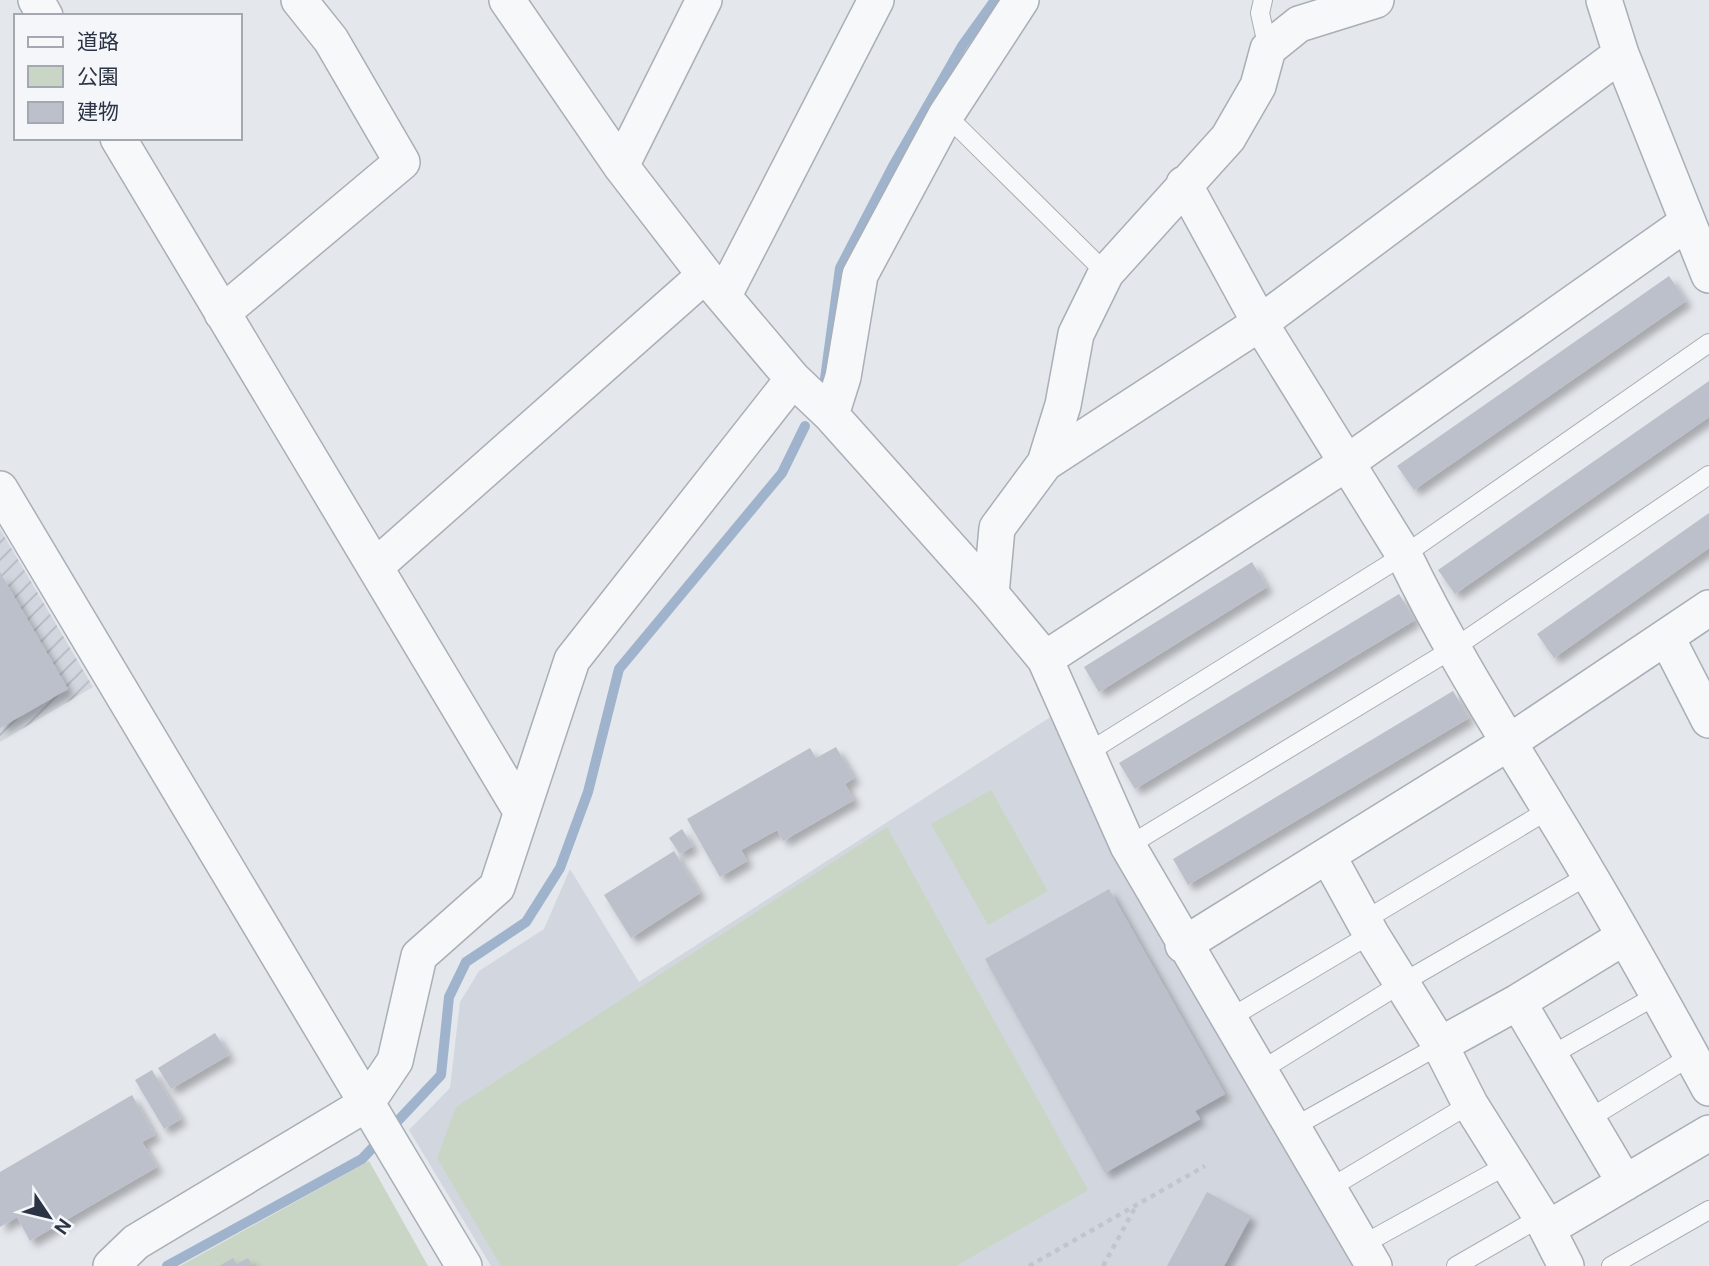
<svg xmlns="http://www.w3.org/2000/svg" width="1709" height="1266" viewBox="0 0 1709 1266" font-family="'DM Sans','Noto Sans JP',sans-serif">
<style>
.built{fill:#d2d6de}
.industrial{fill:url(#industrial-furrows)}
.park{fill:#c9d6c5}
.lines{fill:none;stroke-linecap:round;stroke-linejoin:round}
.stream{stroke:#9fb4cc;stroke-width:10}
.building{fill:#bbc0ca;filter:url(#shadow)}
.service-casing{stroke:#a9aeb7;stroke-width:20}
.minor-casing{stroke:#a9aeb7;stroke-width:38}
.path{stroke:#c2c5cb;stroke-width:4.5;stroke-dasharray:5 5;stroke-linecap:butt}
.service{stroke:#f7f8fa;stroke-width:18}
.minor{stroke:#f7f8fa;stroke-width:35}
</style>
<defs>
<pattern id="industrial-furrows" width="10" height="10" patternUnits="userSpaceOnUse" patternTransform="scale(1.75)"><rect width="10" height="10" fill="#d2d6de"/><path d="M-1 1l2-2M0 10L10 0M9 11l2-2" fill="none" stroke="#b4b8c0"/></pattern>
<filter id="shadow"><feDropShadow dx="6" dy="6" stdDeviation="3.5" flood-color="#0004"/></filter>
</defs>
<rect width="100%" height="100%" fill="#e4e7ec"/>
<!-- built -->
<path class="built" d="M1052 716 1352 1266H491L409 1130 450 1088 460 1002 479 971 544 929 570 869 639 982Z"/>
<!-- industrial -->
<path class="industrial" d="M0 529 93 687 0 742Z"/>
<!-- park -->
<path class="park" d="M991 790 1048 891 988 925 931 824Z
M887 827 1088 1190 956 1266H501L437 1158 456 1107Z
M369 1161 428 1266H180Z"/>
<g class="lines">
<!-- stream -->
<path class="stream" d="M824 386 840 268 893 166 962 46 995 0
M167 1266 362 1159 441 1075 449 997 466 962 526 922 560 868 588 792 619 669 782 473 805 426"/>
</g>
<!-- building -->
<path class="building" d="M1669 276 1686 301 1414 490 1397 466Z
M1709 381V417L1455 594 1438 570Z
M1709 513V548L1554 658 1537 634Z
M1252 562 1267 587 1099 692 1084 667Z
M0 572 68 689 0 728Z
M1399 594 1415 620 1135 789 1119 763Z
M1453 691 1469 718 1188 885 1173 859Z
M836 747 854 778 845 784 854 800 783 841 777 830 741 850 747 861 720 877 687 819 810 748 816 758Z
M682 829 693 846 680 854 669 838Z
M674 851 700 893 631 938 604 895Z
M1109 889 1225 1094 1195 1111 1200 1119 1105 1173 985 959Z
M215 1033 229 1055 171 1089 158 1068Z
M152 1070 181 1119 164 1129 135 1080Z
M132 1095 155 1135 142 1142 157 1167 30 1241 17 1217 0 1227V1172Z
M1207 1192 1251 1216 1224 1266H1167Z
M233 1258 237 1264 248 1258 253 1266H219Z"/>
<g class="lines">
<!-- service casing -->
<g class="service-casing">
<path id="service" d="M1263 0 1260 13 1268 49
M946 115 1106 273
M1087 753 1404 555 1709 343
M1128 846 1454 648 1709 475
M1365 920 1550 809
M1230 1018 1371 934
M1550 1056 1659 994
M1260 1071 1402 983 1589 875
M1587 1120 1691 1056
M1292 1128 1440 1045
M1330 1188 1470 1104
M1362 1245 1507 1165
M1456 1266 1541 1217
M1611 1266 1709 1210"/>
</g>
<!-- minor casing -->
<g class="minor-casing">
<path id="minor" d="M36 0 45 16
M507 0 621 166 705 275 793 379 831 415 991 594 1045 659 1128 846 1374 1266
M1604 0 1621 54 1709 275
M118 138 521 811
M621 166 704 0
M1184 184 1260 323 1404 555C1447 644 1499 726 1550 810 1606 901 1658 994 1709 1088
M724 295 876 0
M222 313 402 162 331 40 299 0
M831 415 843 377 860 275 946 115 1021 0
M1045 463 1260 323 1621 54
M0 489 464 1266
M376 566 705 275
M991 594 997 528 1045 463 1063 405 1076 334 1106 273 1228 138 1258 86 1268 49 1299 24 1376 0
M1667 638 1709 720
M1045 659 1345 464 1688 222
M1328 856 1371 934 1440 1045 1470 1104 1541 1217 1566 1266
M1183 945 1508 743 1709 608
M1518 1002 1625 1183
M1440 1045 1518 1002 1624 937
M1547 1229 1709 1133
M111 1266 136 1242 366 1104 395 1061 419 956 497 887 572 660 793 379"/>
</g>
<!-- path -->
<path class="path" d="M1029 1266 1205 1166
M1103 1266 1136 1206"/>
<!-- service -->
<use href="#service" class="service"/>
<!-- minor -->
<use href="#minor" class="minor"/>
</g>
<!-- legend -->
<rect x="14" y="14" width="228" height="126" fill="#f4f6f9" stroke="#a4a8b1" stroke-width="2"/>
<rect x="28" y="37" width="35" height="10" fill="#f7f8fa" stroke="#a4a8b1" stroke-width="2"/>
<text x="77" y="49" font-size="21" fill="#2b3445">道路</text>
<rect x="28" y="66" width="35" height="21" fill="#c9d6c5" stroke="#a4a8b1" stroke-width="2"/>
<text x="77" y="84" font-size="21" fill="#2b3445">公園</text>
<rect x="28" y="102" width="35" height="21" fill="#bbc0ca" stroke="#a4a8b1" stroke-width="2"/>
<text x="77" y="119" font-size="21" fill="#2b3445">建物</text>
<!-- north arrow -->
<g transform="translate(49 1217) rotate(125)" stroke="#f4f6f9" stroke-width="5" paint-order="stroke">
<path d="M0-5L12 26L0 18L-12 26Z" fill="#2b3445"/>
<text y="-10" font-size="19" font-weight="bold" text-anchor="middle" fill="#2b3445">N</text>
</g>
</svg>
